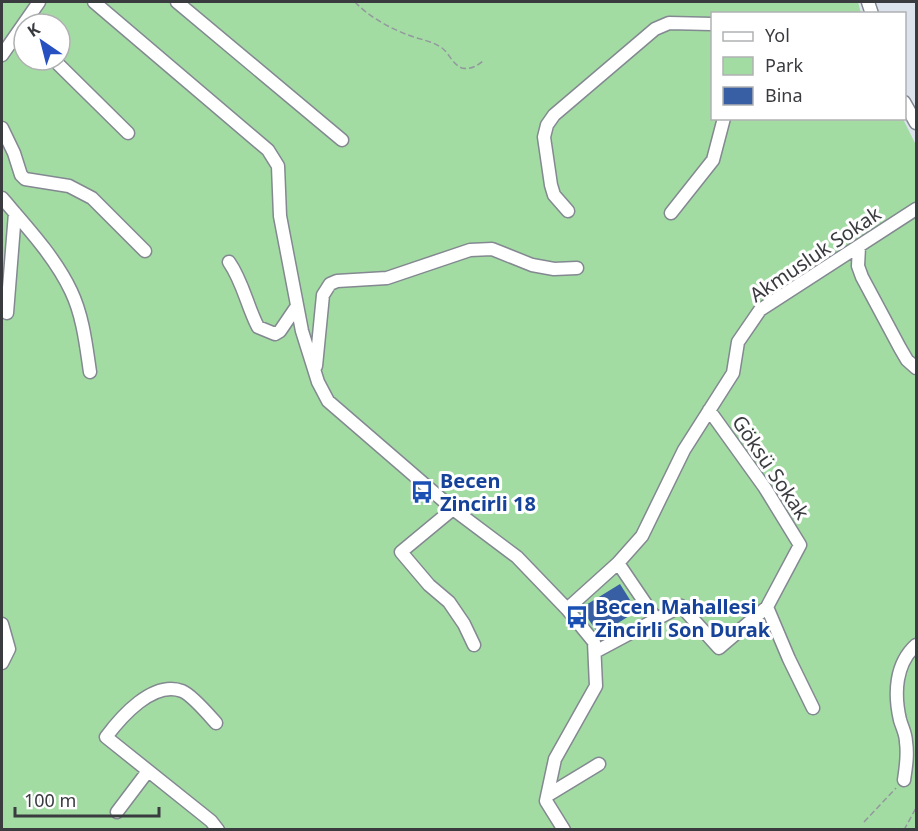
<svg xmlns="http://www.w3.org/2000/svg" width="918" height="831" viewBox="0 0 918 831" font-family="'Noto Sans',sans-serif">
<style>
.green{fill:#a3dca3;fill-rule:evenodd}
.building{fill:#385ea4}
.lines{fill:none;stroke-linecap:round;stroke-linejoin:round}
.minor-casing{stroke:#838891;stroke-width:15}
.path{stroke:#93979e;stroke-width:1.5;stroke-dasharray:6 3;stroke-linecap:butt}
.minor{stroke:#fff;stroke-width:12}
.labels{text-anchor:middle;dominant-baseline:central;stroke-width:6;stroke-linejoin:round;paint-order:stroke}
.street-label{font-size:20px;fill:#393b3f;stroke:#fff}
.transit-label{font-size:20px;font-weight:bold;fill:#164399;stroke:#fff;text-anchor:start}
</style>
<rect width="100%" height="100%" fill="#dde3ec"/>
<!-- green -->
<path class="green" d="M2 2H858L861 13 712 14V118L903 119 916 145V829L2 830ZM24 24H60V60H24Z"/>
<!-- building -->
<path class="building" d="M620 584 637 611 599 635 581 608Z"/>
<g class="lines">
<!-- minor casing -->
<g class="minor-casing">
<path id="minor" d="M94 2 268 150 278 166 280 216 302 331 318 382 328 401 453 509 517 557 567 609
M177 2 342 140
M868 2 872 14
M2 55 39 2
M54 60 128 133
M904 102 916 123
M2 128 14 153 21 175 25 179 69 186 92 198 145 251
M2 198C26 226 55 257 71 291 83 316 86 345 90 372
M568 211 554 195 551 185 544 137 547 125 554 115 655 29 669 23 712 24
M671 213 713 160 724 118
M859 247 858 266 862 277 900 348 907 360 916 368
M229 262C243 282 247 306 258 327L275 334 280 331 297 306
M7 313 15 213
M316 366 323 295 330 284 337 281 387 278 470 250 492 249 532 265 554 269 577 268
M709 410 765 488 800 545 767 607 789 659 813 708
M453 509 401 552 429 585 449 602 464 624 474 645
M618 563 656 619
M2 624 9 649 2 663
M595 652 681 606 719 648 767 607
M216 723C208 714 192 695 182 691 153 680 121 717 106 737L211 821 218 830
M904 780C906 767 908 755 906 742 906 734 902 727 900 720 894 694 895 664 916 645
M548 795 599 764
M117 812 148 771
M564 830 546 801 555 759 596 686 594 642 567 609 618 563 642 536 684 450 733 373 738 342 760 310 916 209"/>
</g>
<!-- path -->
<path class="path" d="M355 2C369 17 391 29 411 36 422 40 432 41 442 48 449 53 453 65 462 68 470 70 477 66 483 61
M864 822 896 788
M904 830 916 808"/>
<!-- minor -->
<use href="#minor" class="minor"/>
</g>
<!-- icons -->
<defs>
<g id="bus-bare" transform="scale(1.8)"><path d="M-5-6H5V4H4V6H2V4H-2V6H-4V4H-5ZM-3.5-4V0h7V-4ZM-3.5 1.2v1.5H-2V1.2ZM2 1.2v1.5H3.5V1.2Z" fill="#1a4fb4" stroke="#fff" stroke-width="2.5" paint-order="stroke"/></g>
</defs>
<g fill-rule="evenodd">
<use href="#bus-bare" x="422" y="492"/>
<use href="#bus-bare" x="577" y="617"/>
</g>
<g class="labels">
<!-- street labels -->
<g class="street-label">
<text transform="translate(815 254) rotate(-34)">Akmusluk Sokak</text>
<text transform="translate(771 467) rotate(56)">Göksü Sokak</text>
</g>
<!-- transit labels -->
<g class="transit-label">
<text x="440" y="480">Becen<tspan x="440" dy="23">Zincirli 18</tspan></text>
<text x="595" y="606">Becen Mahallesi<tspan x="595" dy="23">Zincirli Son Durak</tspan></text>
</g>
</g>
<!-- border -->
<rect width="918" height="831" fill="none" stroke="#393b3f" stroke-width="6"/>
<!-- legend -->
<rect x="711" y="12" width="195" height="108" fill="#ffffff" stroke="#b0b1b2" stroke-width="1.5"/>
<rect x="723" y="32" width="30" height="9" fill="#ffffff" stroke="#b0b1b2" stroke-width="1.5"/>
<text x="765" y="42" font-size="18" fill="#393b3f">Yol</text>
<rect x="723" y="57" width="30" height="18" fill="#a3dca3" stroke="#b0b1b2" stroke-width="1.5"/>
<text x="765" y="72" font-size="18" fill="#393b3f">Park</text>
<rect x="723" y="87" width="30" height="18" fill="#385ea4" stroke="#b0b1b2" stroke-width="1.5"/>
<text x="765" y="102" font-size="18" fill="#393b3f">Bina</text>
<!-- north arrow -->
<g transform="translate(42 42) rotate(325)"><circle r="28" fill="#ffffff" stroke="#b0b1b2" stroke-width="1.5"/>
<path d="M0-4.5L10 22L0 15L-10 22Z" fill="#2751c0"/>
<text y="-9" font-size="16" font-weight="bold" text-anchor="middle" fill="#393b3f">K</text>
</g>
<!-- scale -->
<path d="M15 807v9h144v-9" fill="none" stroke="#393b3f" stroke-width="3"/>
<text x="24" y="807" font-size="18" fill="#393b3f" stroke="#ffffff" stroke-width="4.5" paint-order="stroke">100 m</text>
</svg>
